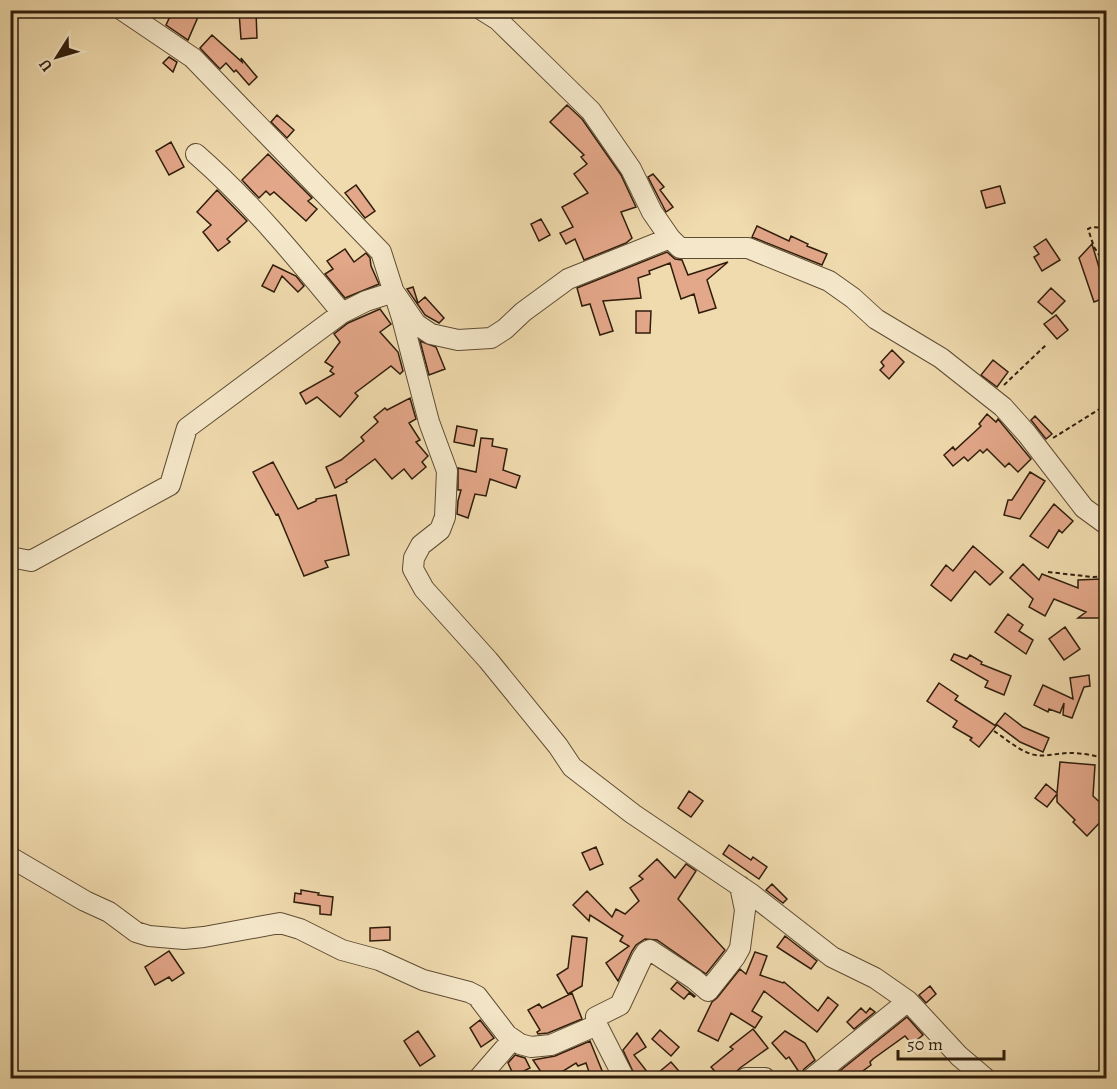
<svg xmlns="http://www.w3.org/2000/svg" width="1117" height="1089" viewBox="0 0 1117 1089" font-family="Alegreya,serif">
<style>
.building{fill:#e3a789;stroke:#2f1d0b;stroke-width:1.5}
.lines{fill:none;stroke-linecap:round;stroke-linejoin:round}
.minor-casing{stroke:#5f4c34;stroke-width:22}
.path{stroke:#2f1d0b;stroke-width:2;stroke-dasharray:4.5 3;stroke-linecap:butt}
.minor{stroke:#f5e8ca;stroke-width:20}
</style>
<rect width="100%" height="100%" fill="#f0dbae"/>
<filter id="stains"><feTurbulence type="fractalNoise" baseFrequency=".00333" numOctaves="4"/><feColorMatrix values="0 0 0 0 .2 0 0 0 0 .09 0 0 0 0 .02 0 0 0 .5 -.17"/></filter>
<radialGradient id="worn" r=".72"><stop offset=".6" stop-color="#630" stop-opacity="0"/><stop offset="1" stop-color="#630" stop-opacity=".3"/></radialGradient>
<!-- building -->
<path class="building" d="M173 10H201L188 40 166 25Z
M239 12H256L257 38 241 39Z
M212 35 242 62 241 58 257 77 249 85 236 70 234 72 226 63 220 69 200 48Z
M169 57 177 62 173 72 163 63Z
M567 105 582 119 621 175 636 207 621 212 632 238 626 243 584 260 575 239 566 244 560 233 573 227 562 207 588 193 574 174 587 164 581 157 584 155 550 122Z
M277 115 294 130 287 138 271 122Z
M171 142 184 167 169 175 156 151Z
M268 154 312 198 308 201 317 209 306 221 274 192 270 195 266 191 259 198 242 180Z
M653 174 664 187 660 190 673 207 666 212 648 177Z
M356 185 375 211 365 218 345 193Z
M1000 186 1005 203 986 208 981 191Z
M217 190 247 221 227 239 230 242 218 251 203 232 211 225 197 212Z
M541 219 550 235 539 241 531 224Z
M757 226 789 241 791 236 808 244 807 246 827 254 822 265 752 237Z
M1046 239 1060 260 1042 271 1034 257 1039 254 1034 247Z
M1092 244 1101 274 1104 273 1107 280V297L1094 302 1079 258Z
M345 249 354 262 366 253 370 258 371 266 379 284 345 298 325 274 333 269 327 261Z
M667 252 675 259 682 260 688 275 728 262 707 280 716 308 699 313 694 294 681 299 670 263 649 271 650 274 638 278 641 298 603 301 613 331 600 335 590 304 582 306 577 288Z
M273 265 296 276 304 286 298 292 282 276 274 292 262 286Z
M413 287 418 303 425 297 444 318 439 323 425 315 407 289Z
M1051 288 1065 301 1052 314 1038 302Z
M380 309 391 324 380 332 398 352 403 371 400 374 391 366 355 393 358 396 340 417 317 397 306 404 300 393 334 374 330 371 333 367 325 362 340 342 334 334 348 323Z
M636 311H651L650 333H636Z
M1056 315 1068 330 1057 339 1044 324Z
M420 341 436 347 445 369 429 375Z
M892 350 904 362 889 379 880 370 884 366 881 362Z
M993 360 1008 372 997 387 981 375Z
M410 398 416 419 409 423 420 440 416 442 428 456 422 462 426 467 412 479 404 469 392 479 375 459 346 480 347 482 335 488 326 467 341 460 364 441 361 437 378 422 374 417 385 408 387 410Z
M987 414 996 422 998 419 1031 459 1018 472 1009 463 1005 467 987 449 983 453 980 450 968 461 964 457 953 466 944 455 953 447 955 450 981 426 979 424Z
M1035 416 1052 434 1046 439 1031 420Z
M457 426 477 430 474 446 454 442Z
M481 438 493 439 492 446 507 449 503 470 520 476 516 488 490 479 486 496 475 494 468 518 457 514 458 501 461 490H458V468L476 472Z
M273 462 298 509 316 501V499L336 495 349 555 325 561 328 567 304 576 278 514 276 515 253 472Z
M1030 472 1045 481 1020 519 1004 515 1008 500H1012Z
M1054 504 1073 521 1062 533 1059 530 1048 548 1030 536Z
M973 546 1003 572 990 585 975 571 951 601 931 585 946 565 953 571Z
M1023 564 1039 580 1042 574 1078 588V580L1101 579 1102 618H1078L1086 612 1054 599 1045 616 1029 607 1033 599 1010 578Z
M1008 614 1023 625 1019 631 1033 640 1026 654 995 632Z
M1065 627 1080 649 1064 660 1049 639Z
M954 654 967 659 970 655 982 662 981 664 1011 676 1004 695 985 687 988 681 951 660Z
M1089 675 1090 686 1084 687 1072 718 1063 715 1064 703 1060 713 1049 709 1048 712 1034 705 1043 685 1073 699 1070 678Z
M939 683 958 696 955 700 996 726 979 747 970 740 972 738 953 727 957 721 927 701Z
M1005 713 1023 727 1049 738 1043 752 1020 742 996 724Z
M1060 762 1095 765 1093 796 1107 809V815L1087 836 1073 822 1075 820 1057 802V794L1047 807 1035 798 1046 784 1057 793Z
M689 791 703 801 691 817 678 808Z
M729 845 751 860 753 857 767 867 759 879 723 854Z
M596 847 603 864 590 870 582 853Z
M657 859 675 878 686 864 696 871 678 899 725 950 706 974 657 940 645 939 636 945 632 951 618 981 606 963 629 946 620 941 623 936 590 915 589 921 573 905 587 891 612 917 616 909 625 914 639 901 630 888 643 879 639 876Z
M772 884 787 899 783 903 766 890Z
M301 890 319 893 318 895 333 897 331 915 320 914V906L294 902 295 893 301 894Z
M390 927V940L370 941V928Z
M572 936 587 938 582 986 568 994 557 975 568 968Z
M785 936 817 961 811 969 777 947Z
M169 951 184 973 172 981 169 977 155 985 145 967Z
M755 952 767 956 760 975 783 983 784 982 818 1011 828 997 838 1005 817 1032 764 991 752 1011 762 1017 755 1028 731 1013 718 1041 698 1031 712 1002 717 998 740 969 746 974Z
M677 982 695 996 694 997 689 993 684 999 671 989Z
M930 986 936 994 926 1003 919 995Z
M572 993 582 1019 548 1033 538 1034 537 1032 540 1030 528 1010 539 1004 542 1008Z
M861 1008 866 1013 870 1008 875 1012 854 1029 847 1022Z
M907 1017 923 1035 912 1044 905 1036 873 1059 870 1062 871 1065 853 1078H831Z
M480 1020 494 1038 481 1047 470 1028Z
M753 1029 768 1048 740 1068 735 1073 734 1078H721L711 1067 733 1049 730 1047Z
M660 1030 679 1047 671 1056 652 1039Z
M418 1031 435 1056 420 1066 404 1041Z
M785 1031 805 1043 815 1060 804 1069 801 1075 789 1057 786 1059 772 1043Z
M637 1033 646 1047 634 1055 652 1078H636L623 1050Z
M590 1041 605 1078H591L586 1063 578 1066 576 1063 552 1078H545L533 1060 555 1056Z
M515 1055 525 1058 530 1068 514 1076 508 1063Z
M671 1062 685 1078H652Z"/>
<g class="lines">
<!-- minor casing -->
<g class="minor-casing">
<path id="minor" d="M122 10 193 58 381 252 402 318 429 422 447 471 445 517 440 530 421 545 414 558 413 569 424 589 488 660 558 746 572 767 633 814 750 893 832 957 875 978 908 1001 959 1056 985 1078
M482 10 498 20 591 111 631 169 652 212 670 238 680 248H748L829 281 853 298 876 319 941 358 1003 407 1027 434 1084 508 1106 524
M196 154C251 202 296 257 342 313
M10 557 31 561 170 485 187 428 342 313 366 301 394 292 416 324 431 334 458 340 491 338 505 329 523 312 568 279 670 238
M10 857 85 901 109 912 136 932 149 936 184 939 204 937 280 923 300 929 342 950 379 960 423 980 469 992 477 996 507 1035 520 1044 531 1047 551 1045 597 1025 624 1078
M597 1025 596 1017 620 1005 642 958 646 952 650 950 694 979 708 991 735 957 740 948 745 910 740 886
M479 1078 512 1040
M746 1078H765
M812 1078 908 1001"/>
</g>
<!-- path -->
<path class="path" d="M1106 228 1092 227 1088 229 1094 247 1106 266
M1004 385 1047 344
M1053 438 1106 405
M1048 572 1093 577 1106 576
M994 731C1006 739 1017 749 1031 754 1044 758 1056 753 1069 753 1081 753 1097 755 1106 760"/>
<!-- minor -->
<use href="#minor" class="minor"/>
</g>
<!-- margin -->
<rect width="1117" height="1089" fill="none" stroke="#f0dbae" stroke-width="36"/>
<rect x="12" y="12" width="1093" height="1065" fill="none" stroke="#2f1d0b" stroke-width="3"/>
<rect x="18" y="18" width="1081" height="1053" fill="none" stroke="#2f1d0b" stroke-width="1.5"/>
<!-- north arrow -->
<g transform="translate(57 57) rotate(233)" stroke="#f5e8ca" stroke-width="4.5" paint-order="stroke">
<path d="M0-4.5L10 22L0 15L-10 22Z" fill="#2f1d0b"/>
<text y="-9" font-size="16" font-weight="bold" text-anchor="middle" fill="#2f1d0b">U</text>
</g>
<!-- scale -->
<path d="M898 1050v9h106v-9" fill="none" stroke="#2f1d0b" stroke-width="3"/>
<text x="907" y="1050" font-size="18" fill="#2f1d0b" stroke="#f5e8ca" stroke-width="4.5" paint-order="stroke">50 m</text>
<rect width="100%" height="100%" filter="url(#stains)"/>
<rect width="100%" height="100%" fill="url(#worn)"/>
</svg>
